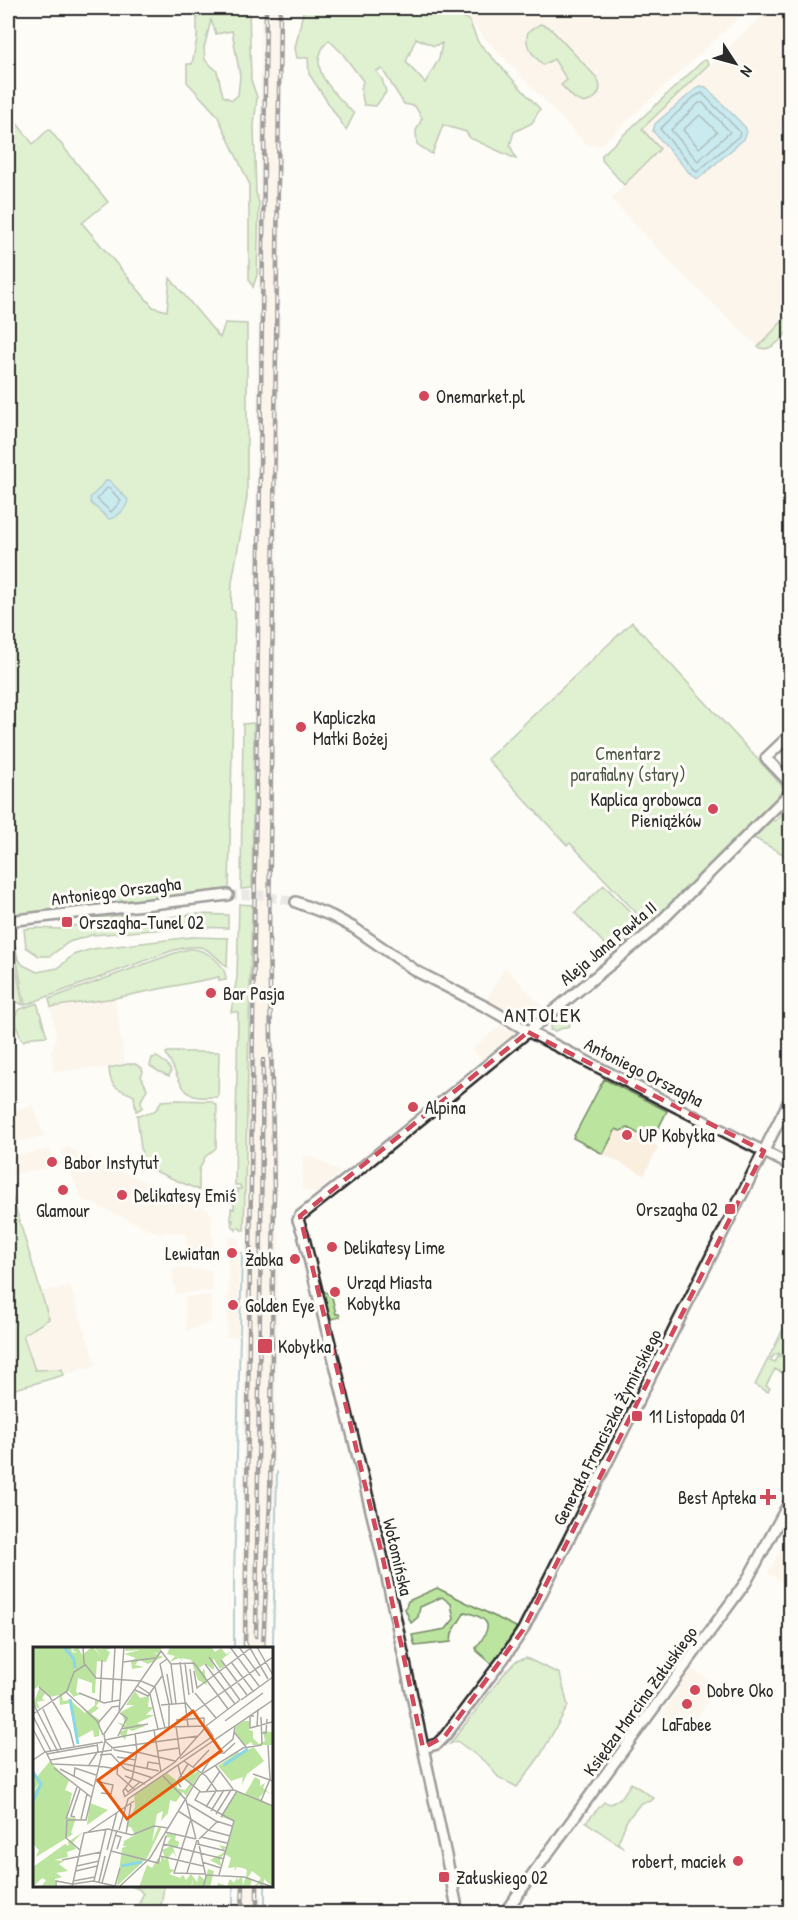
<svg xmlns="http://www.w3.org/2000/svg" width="798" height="1920" viewBox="0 0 798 1920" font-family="'Patrick Hand',sans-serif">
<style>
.built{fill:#faeede}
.green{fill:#bbe49f;stroke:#738865;stroke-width:1.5;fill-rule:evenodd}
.water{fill:#89d7e7;stroke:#63929c;stroke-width:1.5}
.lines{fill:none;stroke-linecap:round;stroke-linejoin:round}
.shore{stroke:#517076;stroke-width:1.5}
.stream{stroke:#63929c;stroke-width:2}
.minor-tunnel{stroke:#d3d2ce;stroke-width:9;stroke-dasharray:9 4.5;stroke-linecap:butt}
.minor-casing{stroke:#2b2b2b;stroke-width:14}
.minor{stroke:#fdfcf7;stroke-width:9}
.rail-casing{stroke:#2b2b2b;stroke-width:4.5}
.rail{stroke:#fdfcf7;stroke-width:2;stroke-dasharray:7;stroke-linecap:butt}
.marked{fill:none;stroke:#d1495b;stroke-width:4.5;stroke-dasharray:12 8;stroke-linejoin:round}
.poi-dot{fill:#d1495b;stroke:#fdfcf7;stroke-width:2}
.labels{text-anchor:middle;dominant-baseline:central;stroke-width:6;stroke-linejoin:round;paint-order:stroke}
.poi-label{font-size:18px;fill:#2b2b2b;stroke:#fdfcf7;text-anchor:start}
.park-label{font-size:18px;fill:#4f5948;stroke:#fdfcf7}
.street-label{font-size:18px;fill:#2b2b2b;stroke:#fdfcf7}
.neighbourhood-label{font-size:20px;letter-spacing:1.5px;fill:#2b2b2b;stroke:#fdfcf7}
.inset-river{fill:none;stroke:#89d7e7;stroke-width:3}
.inset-road{fill:none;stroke:#a9a8a5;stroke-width:1.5}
.view{fill:#e8590c;fill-opacity:0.15;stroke:#e8590c;stroke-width:3}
.inset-edge{fill:none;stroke:#2b2b2b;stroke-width:3}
</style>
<rect width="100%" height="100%" fill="#fdfcf7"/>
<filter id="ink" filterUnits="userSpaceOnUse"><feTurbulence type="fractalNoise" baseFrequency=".0167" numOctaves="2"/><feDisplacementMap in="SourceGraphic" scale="12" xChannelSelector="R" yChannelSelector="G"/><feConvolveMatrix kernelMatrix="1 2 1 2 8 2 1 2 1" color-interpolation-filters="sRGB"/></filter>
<g filter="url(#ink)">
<!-- built -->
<path class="built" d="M261 8H283L278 531 271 957 277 1153 276 1231H279L274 1501 267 1648H241L245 1242H248V1229H244V1222L249 949 251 946 252 888Z
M456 8H746L742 15 601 145 594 146 586 144Z
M770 8H781L790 18V313L758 347 673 265 611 199 660 149 642 129Z
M505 967 545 1009 527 1023 486 1001Z
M115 998 125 1064 96 1069 90 1068 54 1072 51 1052 56 1039 51 1007Z
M502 1024 514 1031 515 1033 482 1060 472 1049Z
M33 1105 44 1135 41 1137 15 1142 8 1121V1113Z
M628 1128 652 1141V1143L658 1147 644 1175 603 1154 616 1129 620 1131Z
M67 1147 207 1209 212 1216 211 1235H213L212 1256 186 1254 187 1233 165 1232 160 1234 82 1199 61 1150Z
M50 1149 58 1166 8 1175V1157Z
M303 1156H311L341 1172 316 1194 302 1188Z
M228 1237H235L239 1239 238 1337H227L229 1273 228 1271Z
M172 1268 212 1270V1291L176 1294Z
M70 1286 96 1365 64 1375 61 1369 35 1370 23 1334 49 1319 40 1292Z
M211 1295V1321L209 1323 186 1331 185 1297Z
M790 1541V1586L768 1573 781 1549 786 1548Z
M691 1669 717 1684 689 1733 664 1718V1711Z
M239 1886H261V1912H238Z"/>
<!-- green -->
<path class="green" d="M197 8H249L251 80 257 97 254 126 256 193 259 203 257 275 253 287 249 279V183L217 115 187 82V64H192L197 39ZM211 20 216 34 232 31 240 76 238 95 232 100 223 96 217 71 205 60 204 48Z
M304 8H455L463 17 469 20 478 42 540 109 532 123 514 132 510 145 516 159 470 138 466 132 443 125 432 154 417 144 416 131 422 118 415 106 404 104 382 69 376 71 382 79 386 92 376 106 364 105 361 90 363 81 342 53 329 40C326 43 322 48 321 52 311 75 340 98 354 114L346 130 309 74 308 58H297L295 48ZM416 38 434 46 442 43 439 59 425 83 406 62Z
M540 24 549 27 597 78C604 90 597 100 584 103L575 99 561 85 567 80 554 59 543 65C534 55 523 47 528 32Z
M705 59 709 64 642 129 660 149 624 185 602 160V155Z
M8 112 33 144 49 129 108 202 82 223 153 307 167 311 170 278 220 338 225 323 247 324V497L232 582 231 609 235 612 229 889 139 900V901L8 915Z
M790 313V329C782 338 771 354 758 347Z
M632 622 785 789 648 925 570 843 567 845 487 759Z
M254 723 252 888 241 889 243 724Z
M790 802V858L754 838 772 820 775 821 781 815 779 813Z
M604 885 645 927 613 953 575 913Z
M239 904 252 905 244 1230H241L240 1228H236V1230L231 1224 233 1222V1220L231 1221V1208L234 1209V1201L237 1200 238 1190 234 1189H241L240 1185H235L238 1012H231L237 977Z
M129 914 131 920 135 921 194 914 228 915V928L191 927 92 935 69 942 50 956H39L26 947 24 929 37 928 59 929 78 925 90 919Z
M192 937 228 938 227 967C204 945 203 943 171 951L25 1005 13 939H14L18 959 23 965 37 972 58 968 73 955 92 949Z
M11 939 23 1005 9 998 8 993V940Z
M189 949C205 948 226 963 226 980L219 981V977L115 998 51 1007 49 999 172 954Z
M37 1003 47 1036 32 1037 23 1041 21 1039 14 1019 18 1010Z
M570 1011H574L575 1014 569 1026 555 1031 550 1030 551 1026Z
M168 1052H219L218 1097C210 1097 201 1098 194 1096 182 1092 177 1075 172 1065 170 1060 167 1058 166 1053Z
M157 1057 167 1064 171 1071 169 1076 158 1071 150 1066 152 1058Z
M128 1064H135L142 1068 143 1072 141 1076 147 1089 141 1101 142 1108 136 1111 134 1096C119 1088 110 1090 109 1068Z
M604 1079 667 1111 652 1141 628 1128 620 1131 616 1129 603 1154 573 1138Z
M176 1100 211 1101 217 1106 216 1148 205 1157 199 1170V1190L143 1166 137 1115C149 1114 157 1113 161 1101Z
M8 1183 49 1319 23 1335 35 1370 62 1369 64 1375 8 1391Z
M323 1290 332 1297 336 1314H339L340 1317 332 1319 326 1310 322 1297 324 1296 321 1293Z
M786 1324 790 1327V1337L784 1349 790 1353V1359L778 1353 777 1355H774L772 1358 769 1357Z
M779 1355 790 1361V1377L775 1369 766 1386 770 1388 768 1392 755 1385 768 1359 775 1362Z
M437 1588 516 1627 515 1633 492 1664 477 1651 476 1648C492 1627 493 1619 465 1612L452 1633 451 1642 415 1646 412 1635 446 1629 454 1619 451 1604 442 1597 420 1607 418 1617 411 1623 405 1609 408 1601Z
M526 1658 560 1674 568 1706 540 1756 517 1787 498 1777 488 1764 457 1741 450 1744 507 1670 516 1661Z
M631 1783 654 1798 651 1801 641 1803 627 1820 618 1843 625 1849 586 1822 604 1802 611 1804 622 1797Z
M131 1886H164L160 1912H131L139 1904 143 1894 139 1889Z"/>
<!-- water -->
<path class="water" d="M699 86 706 87 745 127 747 132 744 139 698 179 692 176 653 131 655 124Z
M109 480 128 500C127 508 117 518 109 519L91 503 90 498 106 481Z"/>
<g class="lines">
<!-- shore -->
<path class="shore" d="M702 93 740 132 739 136 697 172 660 129 694 97Z
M699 103H703L730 132 698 161 671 130Z
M700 115 717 132 699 148 683 130Z
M107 488 110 489 121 501 111 512 97 499Z"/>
<!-- stream -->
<path class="stream" d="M234 1648V1578L242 1253
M272 1682 277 1472
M233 1912V1886
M265 1912V1886"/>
<!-- minor-tunnel -->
<path class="minor-tunnel" d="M228 895H260L296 902"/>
<!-- minor casing -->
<g class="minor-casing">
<path id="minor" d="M790 735 766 758 790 783
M296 902 332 916 354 928 416 971 488 1008 535 1035 790 1165
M8 921 228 895
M423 1748 437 1744 445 1736 504 1658 523 1630 790 1099
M458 1912 383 1559 303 1234 298 1220 300 1216 356 1172 649 933 790 793
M505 1912 746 1582 790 1501"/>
</g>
<!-- minor -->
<use href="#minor" class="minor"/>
<!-- rail casing -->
<g class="rail-casing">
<path id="rail" d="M256 1636 263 1060
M245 1648 266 8
M263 1648 270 1501 274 1192 269 936 280 8
M242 1912 243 1886
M257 1912V1886"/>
</g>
<!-- rail -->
<use href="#rail" class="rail"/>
</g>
</g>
<!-- marked area -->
<path d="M0 0H798V1920H0ZM528 1032 764 1151 523 1630 445 1736 423 1748 383 1559 300 1216Z" fill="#fdfcf7" fill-opacity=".55" fill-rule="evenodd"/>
<path class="marked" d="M528 1032 764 1151 523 1630 445 1736 423 1748 383 1559 300 1216Z"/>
<!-- markers -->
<g class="poi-dot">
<circle cx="424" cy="396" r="6"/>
<circle cx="301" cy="727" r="6"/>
<circle cx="713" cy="809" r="6"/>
<rect x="61" y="916" width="12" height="12" rx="3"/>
<circle cx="211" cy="993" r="6"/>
<circle cx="413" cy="1107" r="6"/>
<circle cx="627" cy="1135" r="6"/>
<circle cx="52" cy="1162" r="6"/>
<circle cx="63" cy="1190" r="6"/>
<circle cx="122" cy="1195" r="6"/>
<rect x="724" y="1203" width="12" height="12" rx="3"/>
<circle cx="332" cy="1247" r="6"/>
<circle cx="232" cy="1253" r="6"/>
<circle cx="295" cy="1259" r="6"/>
<circle cx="335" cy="1292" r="6"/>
<circle cx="233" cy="1305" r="6"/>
<rect x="257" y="1338" width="16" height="16" rx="3"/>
<rect x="631" y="1410" width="12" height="12" rx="3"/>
<path d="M765 1488h6v6h6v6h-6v6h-6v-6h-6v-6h6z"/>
<circle cx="695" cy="1690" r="6"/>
<circle cx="687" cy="1704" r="6"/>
<circle cx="738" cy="1861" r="6"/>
<rect x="438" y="1871" width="12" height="12" rx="3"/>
</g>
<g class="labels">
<!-- poi labels -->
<g class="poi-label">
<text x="436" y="396">Onemarket.pl</text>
<text x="313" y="717">Kapliczka<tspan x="313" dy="21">Matki Bożej</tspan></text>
<text x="701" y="799" text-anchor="end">Kaplica grobowca<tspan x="701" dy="21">Pieniążków</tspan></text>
<text x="79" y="922">Orszagha-Tunel 02</text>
<text x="223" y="993">Bar Pasja</text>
<text x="425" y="1107">Alpina</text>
<text x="639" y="1135">UP Kobyłka</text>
<text x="64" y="1162">Babor Instytut</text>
<text x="134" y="1195">Delikatesy Emiś</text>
<text x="718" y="1209" text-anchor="end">Orszagha 02</text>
<text x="63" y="1210" text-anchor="middle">Glamour</text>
<text x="344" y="1247">Delikatesy Lime</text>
<text x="220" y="1253" text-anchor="end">Lewiatan</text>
<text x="283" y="1259" text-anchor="end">Żabka</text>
<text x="347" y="1282">Urząd Miasta<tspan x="347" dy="21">Kobyłka</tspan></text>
<text x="245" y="1305">Golden Eye</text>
<text x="278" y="1346">Kobyłka</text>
<text x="649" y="1416">11 Listopada 01</text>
<text x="756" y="1497" text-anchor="end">Best Apteka</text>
<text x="707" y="1690">Dobre Oko</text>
<text x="687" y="1724" text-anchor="middle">LaFabee</text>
<text x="726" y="1861" text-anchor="end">robert, maciek</text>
<text x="456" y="1877">Załuskiego 02</text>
</g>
<!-- park labels -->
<g class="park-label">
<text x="628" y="753">Cmentarz<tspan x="628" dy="21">parafialny (stary)</tspan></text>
</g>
<!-- street labels -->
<g class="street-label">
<text transform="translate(116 891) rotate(-7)">Antoniego Orszagha</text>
<text transform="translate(608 943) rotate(-40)">Aleja Jana Pawła II</text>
<text transform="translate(644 1072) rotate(27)">Antoniego Orszagha</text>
<text transform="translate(607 1427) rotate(-63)">Generała Franciszka Żymirskiego</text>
<text transform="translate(398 1557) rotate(77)">Wołomińska</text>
<text transform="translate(640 1701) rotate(-54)">Księdza Marcina Załuskiego</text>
</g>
<!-- neighbourhood labels -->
<g class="neighbourhood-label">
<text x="543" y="1014">ANTOLEK</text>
</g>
</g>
<!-- overview -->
<g transform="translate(33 1647)">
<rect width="240" height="240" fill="#fdfcf7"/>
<path d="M0 0H38L39 5 44 6 39 3 45 0 49 8 59 0 68 8 61 0 71 3 64 0H82L73 3 77 5 73 15 64 14 62 46H59V36L45 31 43 45 47 47 41 50 36 44 29 49 30 54 37 53 52 66 62 58V53L66 55 63 59 66 61 58 67 67 73 66 89 61 90 60 83 45 91 38 56 27 58 26 48 17 50 12 46 9 52 13 53 4 55 7 62 0 58 6 42V39L0 43ZM91 0H129L126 7 119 5 130 10 115 17 106 13 102 18 111 20 99 22 98 14 103 11 91 7 107 3 93 4ZM137 0H178L182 5 188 1 193 7 199 4 188 13 192 19 187 22 180 11 181 23 172 17 166 21 169 25 171 21 174 38 165 33 158 13 148 11 150 14 146 11 137 15 142 9 134 7ZM102 44 107 51 116 49 115 60H121L113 68H122L104 76 112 79 99 84 95 82 92 93 86 86 93 82 84 75 93 78 88 65 101 58H93ZM211 74H217L216 83 220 84V91L226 97 232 94 230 84 240 85V98H220L218 95 212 99 202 85 203 79ZM221 100 231 114 214 127 209 138 210 130 198 134 185 119 205 105 207 107ZM17 114 36 134 32 143 39 146 34 170 43 171 38 186 40 187 3 210 0 216 6 203 0 197V146L9 132 0 144V118L3 131ZM157 123H163L160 128 164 124 167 126 153 149 150 145 143 155 137 153 135 166 128 174 130 164 124 167 119 195 126 179 128 182 114 211 84 239 89 201 94 199H90L91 194 102 188 98 180H93L102 160 101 148 134 126 144 134V141L152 143 157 137 151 131ZM222 130 227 133V139L232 136 230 141 238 147 240 140V148L232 144 226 151 240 160V240L231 232 230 240 226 237 221 240 228 231 219 224 215 230 219 232 217 240H184L185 236 194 239 197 232 201 236 205 229 204 234 209 229 210 238 213 230 214 223 210 221 204 220 201 224 202 220 195 221 198 211 192 207 187 211 188 219 177 213 190 206 193 201 190 203 186 198 194 200 201 174 188 170 204 145 212 147ZM57 156 75 163 54 178V177ZM50 185 40 195 43 202 34 205 35 210 21 213 31 214 26 217 35 224 23 226 29 230 22 232V240H8L13 233 9 231 0 240V220L32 197 36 199 35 195ZM134 186 143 188 142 193 146 195 145 200H140L143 210 140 205 135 211 137 222 142 223 136 227 147 231 150 228 153 233 158 227 164 235 166 228 172 233 175 222 181 224 177 240H159L160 232 158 240H106L114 218 119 221 125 211 128 215V209L133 213 129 203 138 199 134 197 138 190 132 191Z" fill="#bbe49f"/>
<path class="inset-river" d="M31 0 41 12 42 21M37 52 45 97M191 118 215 102M0 125 8 137 0 154M88 219 109 215"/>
<path class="inset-road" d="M50 0 51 16 63 31 108 34 122 40 132 81M197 0 226 39M206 0 227 29M224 0 240 28M217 1 235 32M176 10 207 53M134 12 127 17 136 57V80M188 13 214 48M90 15 122 11M147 15 155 79M198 15 220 44M152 16 156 48M138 17 161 16 195 62M172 17 202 57M157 22 160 46M161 24 164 41 219 0M134 27 139 58M105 39 117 47 125 82M6 40 17 50 37 84 41 99M102 43 115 49 129 29M33 45 64 74 70 88M46 46 71 56 87 53M162 46 183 71M208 53 240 30M67 54 69 13M79 55 82 0M1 58 25 105M128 58 153 56 160 65M10 62 28 102M86 66 91 0M0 67 34 44 41 25 52 18M0 69 18 104M221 69H217V81L239 75M154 70 240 10M228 70 229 97M143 73 171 71V79M192 74 230 46M65 76 79 60 87 59M143 79 147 108M173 79 207 53M224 80 225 62M0 82 12 105M88 82 115 77M121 83 128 125M201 85 213 100M228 86H233L234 72M85 89 94 71 87 66M72 93 136 80 174 79M72 94 71 87 128 4 138 17 143 57M72 94 82 103 104 107M78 101 165 89M125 104 146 101M13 105 19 117 65 119M104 105 142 114M184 106H191L202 96M14 107 65 98M67 108 78 107 92 122 120 131M84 110 103 113M147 112 180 89 174 80M0 113 12 105 70 95M17 113 79 103M151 114 173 129 184 144M87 116 126 124M85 117 84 127 102 143M56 118 65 104 64 96M145 118 148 129 168 145 201 143 240 159M182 118 200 142M65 119 84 122M160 120 176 103M21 121 58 150M27 122 60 139M114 122 115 115 127 117M169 125 178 111 200 92 202 79M220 127 240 134M92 129 112 137M130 129 153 153 163 192M41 130 42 121 63 128M62 134 80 138 78 147 68 146M148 140 144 135 155 117M92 141 95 145 107 135M167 144 162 153 201 174 186 228M173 145 187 124M91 150 142 115 173 80M92 150 90 144 99 132 104 105 102 86M228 154 237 132 235 98M155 157 183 174 199 179M173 160 183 144M145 164 175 183 197 189M178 164 191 143M183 167 198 143M42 170 38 169 47 142M188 170 204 144M33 172 44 140M48 172 54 147M158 172 141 226 172 227M34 173H53L72 94M34 173 33 191 47 203M86 183 95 152 240 53M55 185 101 154M132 185 163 192M93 187 98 157M82 188 88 190 84 202M168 190 194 196M166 192 185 174M165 193 173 230 170 240M130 197 191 212M164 197 193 204M74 203 84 165M78 204 125 216 133 189M127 209 170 219M29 213 68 205M169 215 188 221M44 219 66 214M43 224 64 219M154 226 164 193M172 228 211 230 237 239M40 234 62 230M61 234 73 182M66 235 72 209M69 236 84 183M40 237 60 234 82 239 87 221M23 240V234L39 237M39 240 51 186 75 182 99 188 121 179 135 181M86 240 117 211 167 128 210 101 229 98"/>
<path class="view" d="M160 64 188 104 94 172 65 133Z"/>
<rect width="240" height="240" class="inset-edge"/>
</g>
<!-- margin -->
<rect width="798" height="1920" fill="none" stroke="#fdfcf7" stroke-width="30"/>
<rect x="15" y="15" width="768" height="1890" fill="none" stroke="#2b2b2b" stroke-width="2" filter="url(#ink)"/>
<!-- north arrow -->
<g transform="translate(735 63) rotate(126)" stroke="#fdfcf7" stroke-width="4.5" paint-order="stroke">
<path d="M0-4.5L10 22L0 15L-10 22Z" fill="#2b2b2b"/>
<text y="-9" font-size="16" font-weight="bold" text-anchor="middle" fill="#2b2b2b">N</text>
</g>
</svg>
